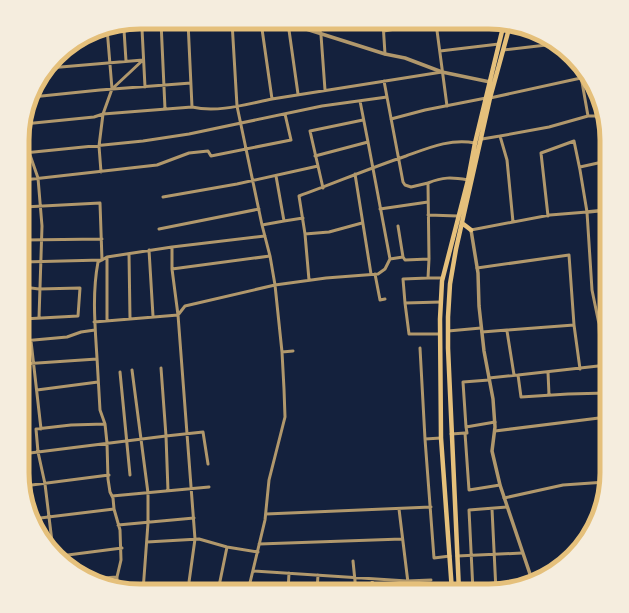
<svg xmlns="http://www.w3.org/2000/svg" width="629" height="613" viewBox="0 0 629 613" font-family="Roboto,sans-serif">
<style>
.green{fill:#1d2539}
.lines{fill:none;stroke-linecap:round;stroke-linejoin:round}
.minor{stroke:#b1986c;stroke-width:3}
.tertiary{stroke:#b1986c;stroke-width:3.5}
.primary{stroke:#e5c07b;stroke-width:4.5}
.rim{fill:none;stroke:#e5c07b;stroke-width:5}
</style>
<rect width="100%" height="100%" fill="#14213d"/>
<!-- green -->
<path class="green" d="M584 71 598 96 590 98Z"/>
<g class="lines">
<!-- minor -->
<path class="minor" d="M161 22 165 109
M188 22 192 107
M232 22 237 106 262 225 270 256 275 285 282 352 284 389 285 417 269 480 265 520 248 591
M318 22 321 35 325 90
M288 23 298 94
M383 23 385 54
M436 23 447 106
M142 29 145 87
M124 30 126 61
M384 31 427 23
M503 50 555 44
M440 51 499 44
M579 65 588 116
M49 68 143 60
M384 81 387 97
M112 89 143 60
M32 97 100 90 191 83
M490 98 581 78
M272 99 442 72
M360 101 368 142
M391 119 425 110 486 98
M24 124 94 117 103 114 192 107C218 113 247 104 272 99L261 22
M24 127 29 152 38 178 42 226 39 318
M500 136 507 160 513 222
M482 139 500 136 549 127 588 116H595L601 120 607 147
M24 153 143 141 189 134 322 106 387 97 403 182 405 185 411 187 428 183
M315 156 368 142 390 259
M580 167 607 161
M101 172 99 146 103 114 112 89 107 28
M355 174 371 274
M24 180 157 165 189 153 208 151 211 156 291 140 285 114
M323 188 310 131 363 120
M163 197 237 184 318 166
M24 207 100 203 102 260 98 262C92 294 95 326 97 358 98 375 99 393 100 410L105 424 107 443 108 479 110 492 113 498 114 509 120 530 121 560 117 577V587
M380 209 428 202
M428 215 458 216
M548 216 541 153 574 141 580 170 587 212 592 290 599 324 600 346 606 345V365
M284 221 303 218
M262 225 284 221 276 176
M398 226 403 257
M159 229 259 209
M471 230 550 215 587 212
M305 234 329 232 362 223
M24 240 102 239
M172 247V269L178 315 195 539 189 582 185 591
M149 250 153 316
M129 254 130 318
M107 257V320
M429 259 428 183C443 177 451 177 468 180
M23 262 102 260 107 257 172 247 265 236
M477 268 569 255 574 325
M172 269 270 256
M375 274 380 300 385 299
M309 280 305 234 299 196C335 183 370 168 406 156 428 148 451 138 475 143
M405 303 403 279 428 278
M23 319 78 316 80 288 39 289 23 287
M94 322 178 315 185 306 275 285 326 278 378 274 385 269 390 259 403 257 405 260 429 259 428 278H443
M599 324 607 323
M448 331 481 328
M507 331 514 375
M482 332 574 325 580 369
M440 334H409L405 303 441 302
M23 341 67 337 81 332 95 330
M31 341 41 429
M420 348 425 439 434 558 450 556
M282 352 293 351
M23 364 97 359
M161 368 166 436 168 491
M132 370 148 493V523L143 591
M120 372 130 475
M548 372 549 395
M518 375 607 365
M489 378 518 375 521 397 568 394 607 393
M489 380 463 382 466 427 467 433H465L469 490 500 485
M37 390 98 382
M466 427 495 422
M495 431 607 417
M451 434 465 433
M425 439 441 438
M22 454 166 436 203 432 208 464
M604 482V492
M24 486 109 475
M112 496 209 487
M504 498 563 485 606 482
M399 509 409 591
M492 509 496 591
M266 514 431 507
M32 519 114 509
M118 525 194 518
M147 542 199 539 227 547 258 552
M259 544 402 539
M53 550 45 484 38 452 36 429 71 425 105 424
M60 556 122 548
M457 556 522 553
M353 561 356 591
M253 571 407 581 431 580
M89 579 117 577
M372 579 373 591
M218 591 227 547
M288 591 289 573
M317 591 318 575
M473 591 469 510 507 507"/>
<!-- tertiary -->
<path class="tertiary" d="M284 22 385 54 405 58 442 72 490 82
M94 33 214 22
M587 212 607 210
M471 230 478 273 479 306 484 351 493 399 495 427 492 451 500 485 531 577V582
M531 577 544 575"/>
<!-- primary -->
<path class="primary" d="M462 223 471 230
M452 591 441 438 440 319 442 281 468 180 475 143 504 23
M459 591 448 348V317L450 284 456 249 490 98 510 25"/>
</g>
<!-- crop -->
<path d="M0 0H629V613H0ZM140 29H489A111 111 0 0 1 600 140V473A111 111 0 0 1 489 584H140A111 111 0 0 1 29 473V140A111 111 0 0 1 140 29Z" fill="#f5edde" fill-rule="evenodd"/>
<path class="rim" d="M140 29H489A111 111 0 0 1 600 140V473A111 111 0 0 1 489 584H140A111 111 0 0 1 29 473V140A111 111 0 0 1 140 29Z"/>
</svg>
